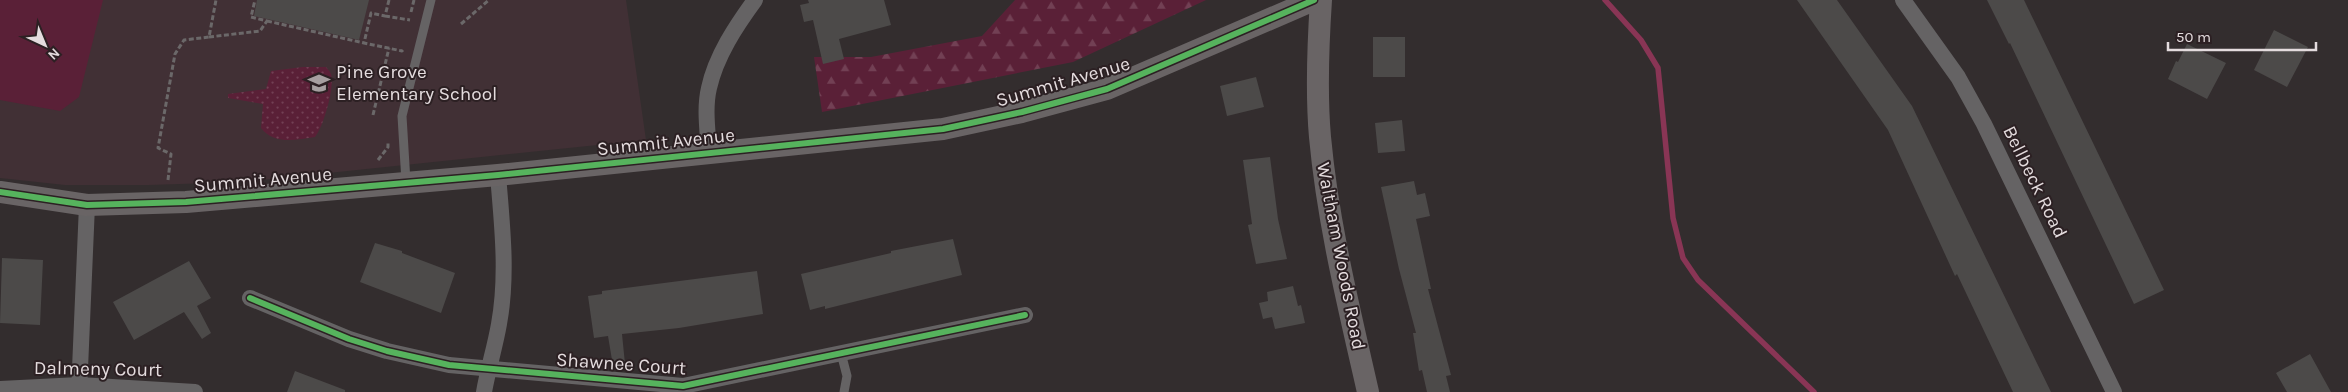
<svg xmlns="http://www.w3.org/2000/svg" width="2348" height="392" viewBox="0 0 2348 392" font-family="Karla,sans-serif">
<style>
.built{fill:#413035}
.grass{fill:url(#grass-dots)}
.forest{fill:url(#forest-firs)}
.pitch{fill:#5a2037}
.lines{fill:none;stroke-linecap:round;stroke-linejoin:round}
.stream{stroke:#893555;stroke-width:5.5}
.building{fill:#4c4a49}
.path{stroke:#6b6869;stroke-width:3;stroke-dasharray:5 2.5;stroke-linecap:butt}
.lane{stroke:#656364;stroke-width:9}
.street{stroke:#656364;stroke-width:16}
.secondary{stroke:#696465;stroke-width:22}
.cycleway-casing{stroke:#2c2023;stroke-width:9}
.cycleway{stroke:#56b35d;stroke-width:6}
.labels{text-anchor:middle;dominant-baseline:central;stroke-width:4;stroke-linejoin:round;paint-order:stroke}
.poi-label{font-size:19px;fill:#e4dcde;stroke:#2c2023;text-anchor:start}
.street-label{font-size:19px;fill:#e4dcde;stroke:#2c2023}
</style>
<defs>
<pattern id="grass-dots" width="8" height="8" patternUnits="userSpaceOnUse" patternTransform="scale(1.25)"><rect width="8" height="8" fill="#5a2037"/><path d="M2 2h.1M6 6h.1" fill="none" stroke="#724054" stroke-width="1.8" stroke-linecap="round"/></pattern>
<pattern id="forest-firs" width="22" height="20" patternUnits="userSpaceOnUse" patternTransform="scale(1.25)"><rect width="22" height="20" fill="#5a2037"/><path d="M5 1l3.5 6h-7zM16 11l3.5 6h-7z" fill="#724054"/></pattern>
</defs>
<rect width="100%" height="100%" fill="#332d2e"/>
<!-- built -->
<path class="built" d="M0 0H626L646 140 241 182 149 185H65L0 178Z"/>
<!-- grass -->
<path class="grass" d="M303 67H326C327 68 331 73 331 74 335 87 323 128 315 137 296 140 274 145 261 128L263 104 228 98V94L266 89 271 71Z"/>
<!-- forest -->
<path class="forest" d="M1015 0H1206L1073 62 822 112 814 57H871L982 36Z"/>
<!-- pitch -->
<path class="pitch" d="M0 0H103L79 97 60 111 0 100Z"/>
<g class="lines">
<!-- stream -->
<path class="stream" d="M1605 0 1641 40 1658 68 1673 218 1683 258 1698 280 1814 392"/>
</g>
<!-- building -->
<path class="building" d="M257 0H369L359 40 254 16Z
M808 0H884L891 25 839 39 844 59 823 64 813 20 804 22 800 5 809 3Z
M1797 0H1837L1912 106 2051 392H2013L1957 274 1955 276 1888 130Z
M1987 0H2024L2164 290 2134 304 2010 43 2009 44Z
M2274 30 2308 47 2287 87 2254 70Z
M1373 37H1405V77H1373Z
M2187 44 2226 63 2207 99 2168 79 2176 61 2178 62Z
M1256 77 1264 107 1227 116 1220 86Z
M1402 120 1405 151 1378 153 1375 123Z
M1270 157 1278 219 1287 259 1256 264 1248 225 1252 224 1243 160Z
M1414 181 1417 195 1425 193 1430 216 1416 219 1431 289H1428L1451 375 1446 376 1450 392H1427L1422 370 1419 371 1413 333H1416L1399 269 1381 187Z
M953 239 962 275 825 309V306L810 310 801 274 891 253V251Z
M375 243 402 251V253L455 273 441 313 360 282Z
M2 258 43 260 40 325 0 323Z
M189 261 211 298 197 306 211 333 202 339 184 312 134 340 113 302Z
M757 271 763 314 679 328 622 334 625 364 613 366 608 336 594 338 588 296 602 294V291Z
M1293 286 1298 306 1301 305 1305 323 1275 329 1272 317 1263 319 1259 303 1268 301 1267 292Z
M2310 354 2331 392H2287L2276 373Z
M295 371 345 390V392H287Z"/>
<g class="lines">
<!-- path -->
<path class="path" d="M389 0 385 16 371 13 364 43 402 51 403 50
M411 12 414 0
M385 16 410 20
M267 21 364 43
M461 24 489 0
M209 37 260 31 267 21 251 17 255 0
M373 115 389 48
M378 160 388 147V143
M168 180 171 154 158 148 175 54 184 40 209 37 216 0"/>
<!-- lane -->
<path class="lane" d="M406 182 402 116 431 0
M841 353 847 376 844 392"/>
<!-- street -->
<path class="street" d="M1903 0 1958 77 1984 124 2114 392
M709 153C708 132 704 109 709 88 716 56 736 26 755 0
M250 298 349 339 387 351 449 365 683 386 1025 315
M0 389 79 385 195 392
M79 392 87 205
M484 392C488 369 495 347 499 324 508 275 502 224 498 175"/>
<!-- secondary -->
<path class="secondary" d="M1321 0C1318 45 1316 92 1320 137 1328 224 1349 308 1368 392
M0 192 87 205 186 202 498 175 943 129 1022 112 1107 89 1314 0"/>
<!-- cycleway casing -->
<g class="cycleway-casing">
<path id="cycleway" d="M0 192 87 205 186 202 498 175 943 129 1022 112 1107 89 1314 0
M250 298 349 339 387 351 449 365 683 386 1025 315"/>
</g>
<!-- cycleway -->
<use href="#cycleway" class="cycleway"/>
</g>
<!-- icons -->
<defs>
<g id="school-bare" transform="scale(1.725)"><path d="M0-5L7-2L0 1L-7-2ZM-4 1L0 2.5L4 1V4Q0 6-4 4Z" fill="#a69fa0" stroke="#2c2023" stroke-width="2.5" paint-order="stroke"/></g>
</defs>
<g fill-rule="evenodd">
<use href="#school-bare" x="319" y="83"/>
</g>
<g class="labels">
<!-- poi labels -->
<g class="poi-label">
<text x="336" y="72">Pine Grove<tspan x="336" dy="22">Elementary School</tspan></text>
</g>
<!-- street labels -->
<g class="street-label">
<text transform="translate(1063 82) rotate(-16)">Summit Avenue</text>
<text transform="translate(666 142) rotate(-6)">Summit Avenue</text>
<text transform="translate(263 180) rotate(-5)">Summit Avenue</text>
<text transform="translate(2035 182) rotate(64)">Bellbeck Road</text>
<text transform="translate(1341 256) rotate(79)">Waltham Woods Road</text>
<text transform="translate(621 364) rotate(4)">Shawnee Court</text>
<text transform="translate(98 369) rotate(1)">Dalmeny Court</text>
</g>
</g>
<!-- north arrow -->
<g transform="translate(45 45) rotate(136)" stroke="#2c2023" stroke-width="4" paint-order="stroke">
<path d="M0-4L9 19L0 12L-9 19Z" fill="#e4dcde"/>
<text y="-8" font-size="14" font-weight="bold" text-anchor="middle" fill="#e4dcde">N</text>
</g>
<!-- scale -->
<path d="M2168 42v8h148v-8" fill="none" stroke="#e4dcde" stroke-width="2.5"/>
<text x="2176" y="42" font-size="15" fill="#e4dcde" stroke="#2c2023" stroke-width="4" paint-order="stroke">50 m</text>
</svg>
